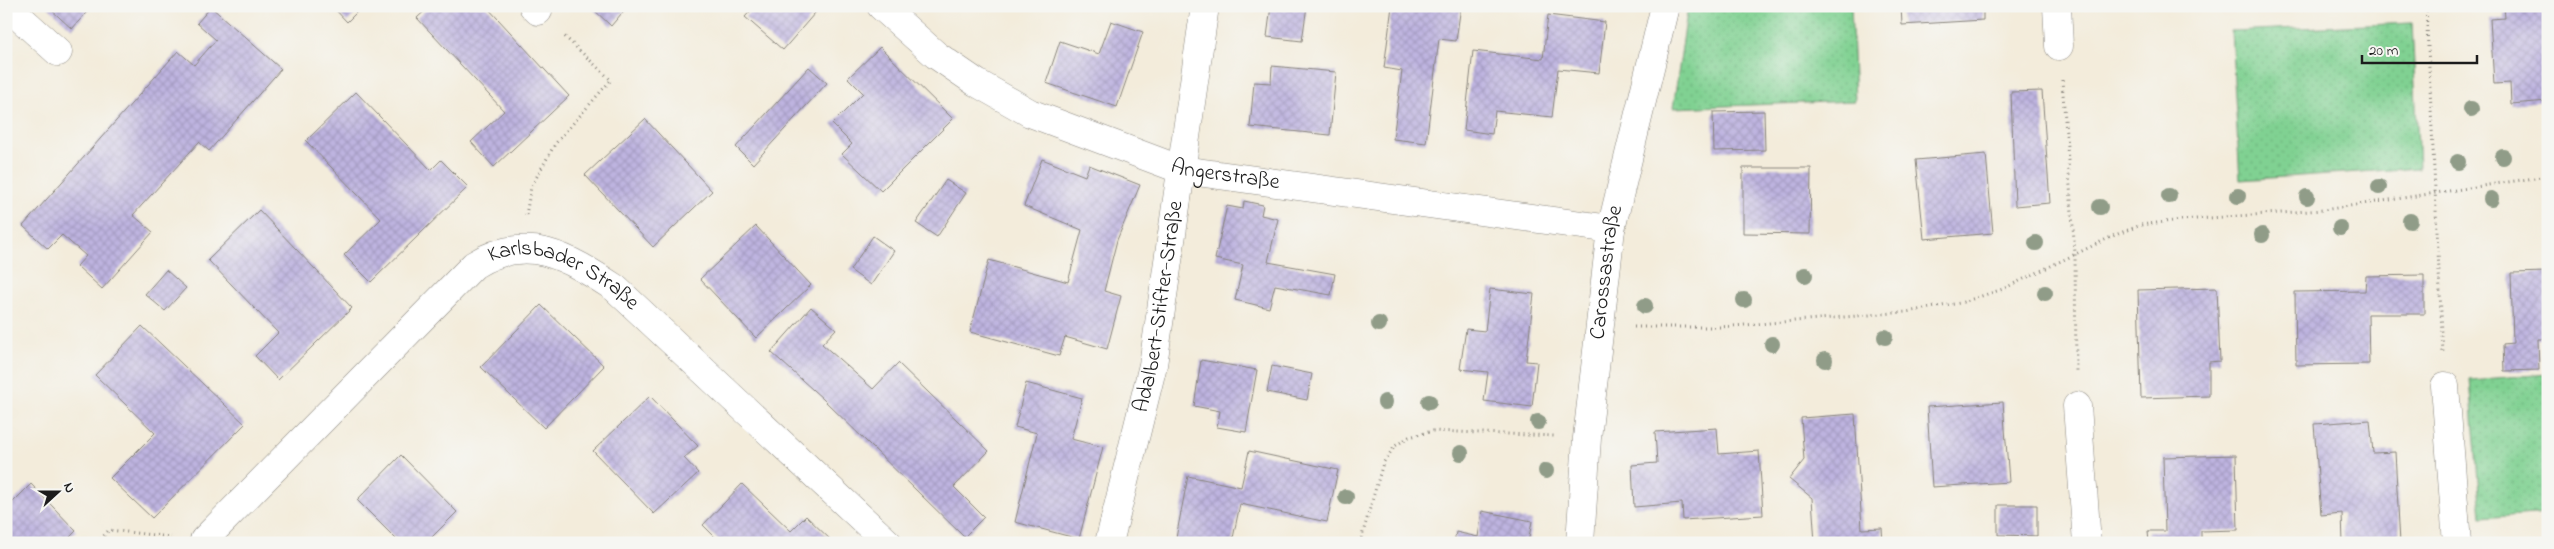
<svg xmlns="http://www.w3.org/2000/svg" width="2554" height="549" viewBox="0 0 2554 549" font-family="'Indie Flower',sans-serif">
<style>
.grass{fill:url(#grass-dots);stroke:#4e7657}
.building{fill:url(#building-cross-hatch)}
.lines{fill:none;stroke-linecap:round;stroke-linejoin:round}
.minor-casing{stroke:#88847c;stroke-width:29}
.path{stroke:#88847c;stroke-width:3;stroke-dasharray:1 4;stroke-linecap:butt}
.minor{stroke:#fff;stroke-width:28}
.tree{fill:#909c88}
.labels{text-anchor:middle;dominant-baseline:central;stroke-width:5;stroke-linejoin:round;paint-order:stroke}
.street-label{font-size:22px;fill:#1c1c1c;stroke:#f6f6f2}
</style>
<defs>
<pattern id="grass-dots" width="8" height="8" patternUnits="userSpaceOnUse" patternTransform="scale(1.25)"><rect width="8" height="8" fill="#80d192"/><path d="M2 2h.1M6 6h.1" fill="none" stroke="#6eb37d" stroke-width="1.8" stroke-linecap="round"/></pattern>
<pattern id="building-cross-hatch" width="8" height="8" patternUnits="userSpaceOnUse" patternTransform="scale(1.25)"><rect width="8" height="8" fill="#beb4e0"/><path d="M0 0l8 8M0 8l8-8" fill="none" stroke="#a39ac0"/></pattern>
</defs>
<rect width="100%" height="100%" fill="#f6f6f2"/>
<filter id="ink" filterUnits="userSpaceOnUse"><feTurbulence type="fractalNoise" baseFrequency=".02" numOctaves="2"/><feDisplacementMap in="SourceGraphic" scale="10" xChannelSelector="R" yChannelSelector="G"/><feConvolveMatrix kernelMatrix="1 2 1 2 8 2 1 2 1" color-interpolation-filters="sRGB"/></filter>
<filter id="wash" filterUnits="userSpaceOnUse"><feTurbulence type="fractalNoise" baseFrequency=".0096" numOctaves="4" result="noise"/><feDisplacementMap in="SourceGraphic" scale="20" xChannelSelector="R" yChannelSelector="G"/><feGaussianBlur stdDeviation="1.12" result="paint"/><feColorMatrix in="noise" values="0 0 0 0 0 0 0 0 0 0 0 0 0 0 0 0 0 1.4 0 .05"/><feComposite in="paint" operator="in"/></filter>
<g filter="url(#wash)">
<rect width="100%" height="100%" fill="#f3ecdb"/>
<!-- grass -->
<path class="grass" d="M1688 6H1851L1855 101 1673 108Z
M2412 23 2419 168 2240 180 2231 31Z
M2548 374V513L2481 518 2470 380Z"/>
<g id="blocks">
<!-- building -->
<path class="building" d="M47 6H92L72 29Z
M332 6H363L347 22Z
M430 6H486L569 96 494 167 471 142 504 111 417 18Z
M590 6H626L627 7 611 26Z
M755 6H821L783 50 745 17Z
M1271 6H1307L1302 41 1267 37Z
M1392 6H1461L1456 41 1439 39 1426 143 1393 139 1402 71 1384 68Z
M1901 6H1983V20L1902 25Z
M2504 6H2548V101L2511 104 2510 83 2494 84 2490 19 2505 18Z
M211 7 281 69 209 151 199 142 133 215 153 232 102 289 77 266 86 256 62 235 48 249 23 226 178 51 194 65 216 40 197 23Z
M1548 15 1605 22 1599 73 1558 69 1552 117 1495 111 1492 134 1464 130 1473 51 1543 59Z
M1111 21 1143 32 1117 107 1046 83 1060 41 1099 54Z
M880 47 953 119 881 191 842 154 852 144 832 124 863 93 848 78Z
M1272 66 1336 72 1330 135 1250 127 1254 82 1271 83Z
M809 67 827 83 753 164 736 147Z
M2042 91 2050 203 2015 206 2011 92Z
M356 92 431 170 441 160 468 187 371 282 344 255 381 219 306 141Z
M1764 111 1765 150 1714 151 1713 112Z
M645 119 712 191 653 247 585 175Z
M1986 154 1993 233 1924 239 1916 160Z
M1042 159 1085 176 1089 165 1140 185 1117 240 1104 291 1121 296 1107 349 1065 337 1059 356 970 332 989 260 1068 282 1082 230 1024 206Z
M1743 168H1811L1810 234 1743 233Z
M946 180 966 193 937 237 916 223Z
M1244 201 1263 205 1261 215 1278 219 1268 262 1335 274 1331 295 1275 285 1269 308 1235 300 1243 265 1215 259 1227 206 1243 209Z
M259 210 352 308 278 380 255 356 278 333 208 260Z
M756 226 811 285 756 338 700 279Z
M873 236 894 251 871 285 850 270Z
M166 270 186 288 165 311 145 294Z
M2548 272V339H2538L2539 370 2504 371 2503 344 2513 343 2511 273Z
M2424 275V314H2368L2369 364 2296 365 2295 292 2365 291 2366 276Z
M2217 288 2220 361 2209 362V396L2141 398 2138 290Z
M1490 289 1534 294 1526 361 1537 362 1532 407 1484 401 1488 372 1460 369 1466 329 1485 331Z
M541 305 604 366 544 428 481 367Z
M811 307 836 329 822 344 873 389 898 363 989 451 954 487 984 517 964 537 823 399 771 352Z
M142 326 245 424 152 518 110 478 155 433 95 375Z
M1201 360 1257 370 1246 432 1217 427 1220 411 1194 406Z
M1272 366 1312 374 1307 400 1267 392Z
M1026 383 1082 398 1071 439 1103 447 1079 539 1015 522 1037 433 1015 427Z
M650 396 698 446 684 458 698 473 654 514 593 451Z
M2003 402 2009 482 1932 487 1927 407Z
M1855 414 1862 529 1882 528 1883 543H1815L1812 498 1789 479 1804 460 1801 418Z
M2370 420 2373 453 2395 452 2400 543H2343L2342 513 2321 515 2314 424Z
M1717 428 1719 454 1759 451 1763 515 1683 520 1682 503 1634 507 1632 465 1657 463 1655 432Z
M1249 451 1338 470 1327 522 1240 504 1232 543H1175L1188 476 1241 487Z
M401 455 457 512 426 543H400L357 500Z
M2236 455 2238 530 2201 531V543H2149L2148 531H2165L2163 457Z
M31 484 76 531 64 543H6V509Z
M742 484 791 531 806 516 834 543H721L703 525Z
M1998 505H2037V536L1998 535Z
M1482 511 1532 521 1528 543H1454L1456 532 1478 537Z"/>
</g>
</g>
<g filter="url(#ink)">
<use href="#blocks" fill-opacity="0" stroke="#88847c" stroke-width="1"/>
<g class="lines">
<!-- minor casing -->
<g class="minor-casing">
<g id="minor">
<path d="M7 6 58 52"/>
<path d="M533 6 538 11"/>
<path id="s1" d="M881 6 936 55 977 83 1030 113 1182 170 1611 229"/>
<path d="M2057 6 2059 46"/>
<path d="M2445 386 2457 543"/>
<path d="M2077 406 2087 543"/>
<path id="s2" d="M206 543 204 540 474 265C527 232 568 257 615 288L888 543"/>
<path id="s3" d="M1109 543 1153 365 1205 6"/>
<path id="s4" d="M1580 543 1587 438 1611 229 1665 6"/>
</g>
</g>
<!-- path -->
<path class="path" d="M2426 6 2443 353
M2062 80 2075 253 2076 373
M526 215 531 187 555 144 611 80 562 34
M1634 327H1720L1906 312 1960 303 2003 289 2115 235 2141 225 2181 220 2323 210 2548 176
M97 543 109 530 171 537
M1360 543 1383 463 1395 446 1409 437 1433 431 1554 436"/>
<!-- minor -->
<use href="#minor" class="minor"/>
</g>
<!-- trees -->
<g class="tree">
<circle cx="2471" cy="109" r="8"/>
<circle cx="2503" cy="157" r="8"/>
<circle cx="2458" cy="162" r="8"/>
<circle cx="2379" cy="187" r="8"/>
<circle cx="2169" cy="196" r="8"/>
<circle cx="2238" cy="196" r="8"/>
<circle cx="2307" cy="197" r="8"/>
<circle cx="2491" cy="199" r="8"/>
<circle cx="2100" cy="207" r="8"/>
<circle cx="2410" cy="221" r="8"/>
<circle cx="2340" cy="228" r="8"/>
<circle cx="2262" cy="235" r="8"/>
<circle cx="2036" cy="243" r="8"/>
<circle cx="1805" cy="275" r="8"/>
<circle cx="2045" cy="293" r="8"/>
<circle cx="1744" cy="300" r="8"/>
<circle cx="1645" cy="306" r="8"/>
<circle cx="1379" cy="324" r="8"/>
<circle cx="1885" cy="337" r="8"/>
<circle cx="1772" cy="344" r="8"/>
<circle cx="1825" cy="360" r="8"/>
<circle cx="1385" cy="402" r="8"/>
<circle cx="1429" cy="402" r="8"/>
<circle cx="1538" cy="422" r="8"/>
<circle cx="1461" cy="453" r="8"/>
<circle cx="1546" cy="471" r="8"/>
<circle cx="1346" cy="497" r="8"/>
</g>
</g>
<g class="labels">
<!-- street labels -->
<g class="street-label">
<text stroke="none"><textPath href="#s1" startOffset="390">Angerstraße</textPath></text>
<text stroke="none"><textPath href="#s4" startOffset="272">Carossastraße</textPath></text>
<text stroke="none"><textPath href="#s2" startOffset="488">Karlsbader Straße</textPath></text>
<text stroke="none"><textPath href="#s3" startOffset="242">Adalbert-Stifter-Straße</textPath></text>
</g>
</g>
<!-- margin -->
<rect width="2554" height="549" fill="none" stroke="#f6f6f2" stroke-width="25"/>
<!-- north arrow -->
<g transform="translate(58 492) rotate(69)" stroke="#f6f6f2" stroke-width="4" paint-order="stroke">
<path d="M0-4L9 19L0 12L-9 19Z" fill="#1c1c1c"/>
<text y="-8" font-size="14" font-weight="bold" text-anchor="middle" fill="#1c1c1c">N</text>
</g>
<!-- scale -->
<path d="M2362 55v8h115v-8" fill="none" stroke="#1c1c1c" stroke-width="2.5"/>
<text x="2369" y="55" font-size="15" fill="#1c1c1c" stroke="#f6f6f2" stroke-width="4" paint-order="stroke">20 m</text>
</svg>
